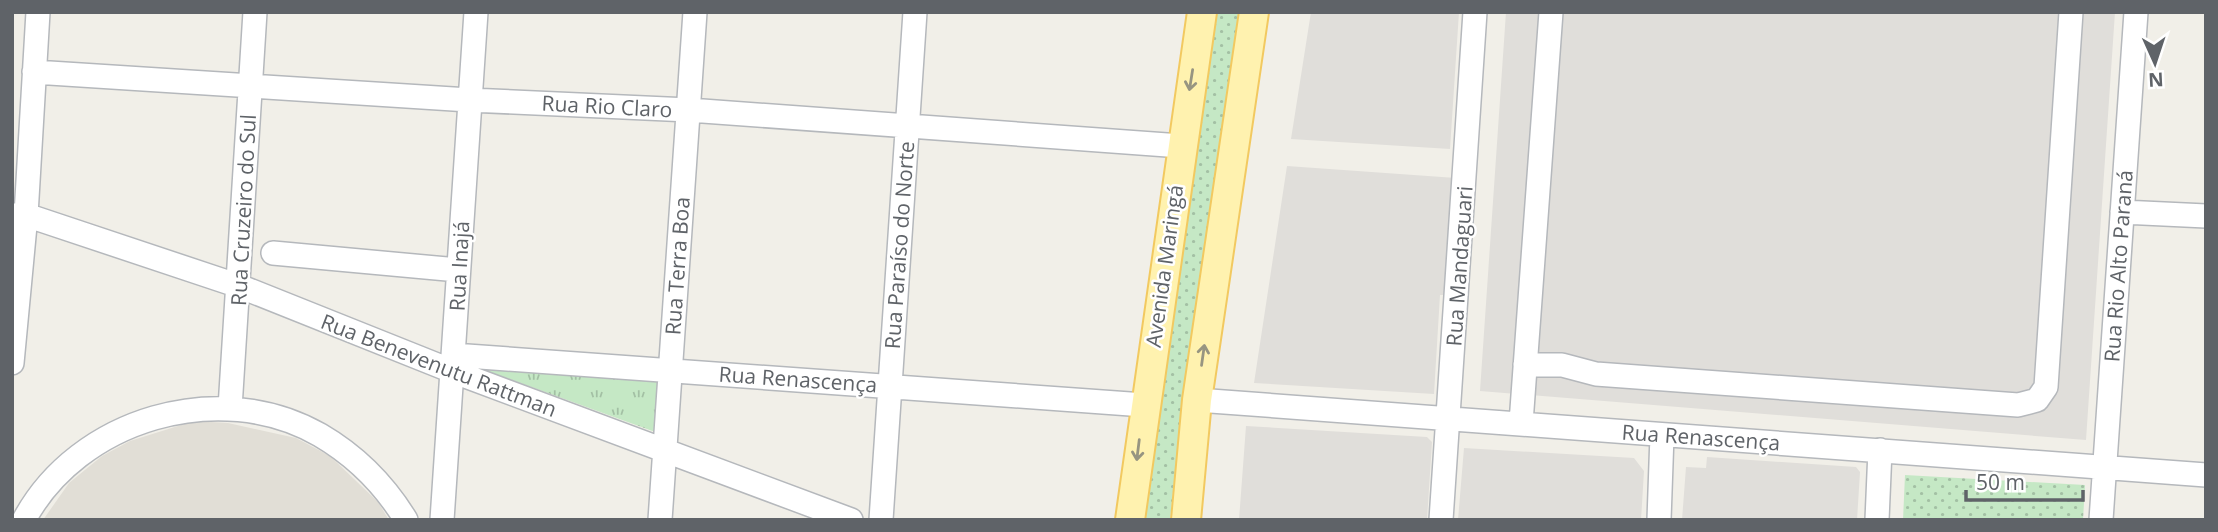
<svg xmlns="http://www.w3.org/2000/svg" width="2218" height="532" viewBox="0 0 2218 532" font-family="'Open Sans',sans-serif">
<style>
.industrial{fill:#e0deda}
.education{fill:#e1ded6}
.grass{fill:url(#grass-dots)}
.park{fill:url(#park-tufts)}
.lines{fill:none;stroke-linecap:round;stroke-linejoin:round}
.minor-casing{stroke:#b5b8bc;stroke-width:26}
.major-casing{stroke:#f2c960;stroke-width:32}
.minor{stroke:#fff;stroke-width:23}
.major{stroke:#fff2af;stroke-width:28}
.oneway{stroke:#979581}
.labels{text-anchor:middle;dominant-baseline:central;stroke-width:5;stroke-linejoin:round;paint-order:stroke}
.street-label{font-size:21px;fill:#5f6368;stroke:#fff}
</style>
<defs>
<pattern id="grass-dots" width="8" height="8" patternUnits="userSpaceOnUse" patternTransform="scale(1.75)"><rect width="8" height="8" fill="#c5e8c5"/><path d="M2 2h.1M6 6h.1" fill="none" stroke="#a3c0a4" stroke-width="1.8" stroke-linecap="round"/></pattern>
<pattern id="park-tufts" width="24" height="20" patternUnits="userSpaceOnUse" patternTransform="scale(1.75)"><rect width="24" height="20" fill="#c5e8c5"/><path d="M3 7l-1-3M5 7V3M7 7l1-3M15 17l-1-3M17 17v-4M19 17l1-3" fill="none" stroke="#a3c0a4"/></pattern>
</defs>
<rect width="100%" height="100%" fill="#f1efe8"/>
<!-- industrial -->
<path class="industrial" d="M1311 12H1459L1450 149 1291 139Z
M1506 12H2115L2086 440 1480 391Z
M1287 166 1456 178 1450 295H1440L1434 394 1254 383Z
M1246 426 1427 437 1432 442 1427 520H1239Z
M1464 448 1634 458 1644 471 1641 520H1458Z
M1707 457 1856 467 1860 472 1857 520H1682L1686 467 1706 468Z"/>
<!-- education -->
<path class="education" d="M194 421 228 423 296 438 330 456 378 502 389 520H43L69 483 102 456 130 441Z"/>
<!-- grass -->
<path class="grass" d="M1215 12H1244L1183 398 1170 520H1141Z
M1905 475 2085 485 2083 520H1903Z"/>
<!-- park -->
<path class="park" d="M457 360 663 372 658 433Z"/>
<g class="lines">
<!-- minor casing -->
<g class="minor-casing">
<path id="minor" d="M34 72 469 100 689 110 1181 146
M2122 212 2206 216
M12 215H26L239 286 452 371 851 520
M273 253 458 270
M453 355 1144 405
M12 363 26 215 38 12
M1525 365H1562L1596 374 2018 405 2037 400 2046 387 2071 12
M1197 400 2206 475
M230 408 255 12
M1521 423 1551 12
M24 520C78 419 219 377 320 435 356 456 384 484 406 520
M442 520 476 12
M660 520 695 12
M881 520 915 12
M1441 520 1475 12
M1659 520 1662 435
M1877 520 1880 450
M2101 520 2136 12"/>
</g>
<!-- major casing -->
<g class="major-casing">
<path id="major" d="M1130 520 1202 12
M1186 520 1197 400 1254 12"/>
</g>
<!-- minor -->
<use href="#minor" class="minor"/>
<!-- major -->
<use href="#major" class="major"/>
</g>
<!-- one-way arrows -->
<defs><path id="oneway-shaft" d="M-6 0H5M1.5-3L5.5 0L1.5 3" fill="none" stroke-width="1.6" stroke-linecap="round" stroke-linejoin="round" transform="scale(1.75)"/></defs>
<g class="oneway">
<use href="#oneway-shaft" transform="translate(1191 80) rotate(99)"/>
<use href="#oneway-shaft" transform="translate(1203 355) rotate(-82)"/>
<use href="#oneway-shaft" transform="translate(1138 450) rotate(97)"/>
</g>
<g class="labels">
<!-- street labels -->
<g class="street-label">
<text transform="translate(607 106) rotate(3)">Rua Rio Claro</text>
<text transform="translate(243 210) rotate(-87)">Rua Cruzeiro do Sul</text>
<text transform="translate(899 245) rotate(-86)">Rua Paraíso do Norte</text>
<text transform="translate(459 266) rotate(-87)">Rua Inajá</text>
<text transform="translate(677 266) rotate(-86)">Rua Terra Boa</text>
<text transform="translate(1164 266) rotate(-82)">Avenida Maringá</text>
<text transform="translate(1459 266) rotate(-86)">Rua Mandaguari</text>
<text transform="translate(2118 266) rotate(-86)">Rua Rio Alto Paraná</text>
<text transform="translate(439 365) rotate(21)">Rua Benevenutu Rattman</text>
<text transform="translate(798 379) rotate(4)">Rua Renascença</text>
<text transform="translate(1701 437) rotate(4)">Rua Renascença</text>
</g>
</g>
<!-- border -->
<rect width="2218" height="532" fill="none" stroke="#5f6368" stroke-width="28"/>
<!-- north arrow -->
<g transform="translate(2155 63) rotate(177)" stroke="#ffffff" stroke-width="5" paint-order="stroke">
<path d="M0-5L12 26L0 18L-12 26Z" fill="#5f6368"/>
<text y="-10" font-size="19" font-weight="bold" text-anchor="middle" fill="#5f6368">N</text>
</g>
<!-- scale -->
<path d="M1966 490v10h117v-10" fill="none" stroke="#5f6368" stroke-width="3.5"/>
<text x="1976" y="490" font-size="21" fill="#5f6368" stroke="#ffffff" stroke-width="5" paint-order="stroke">50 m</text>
</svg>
